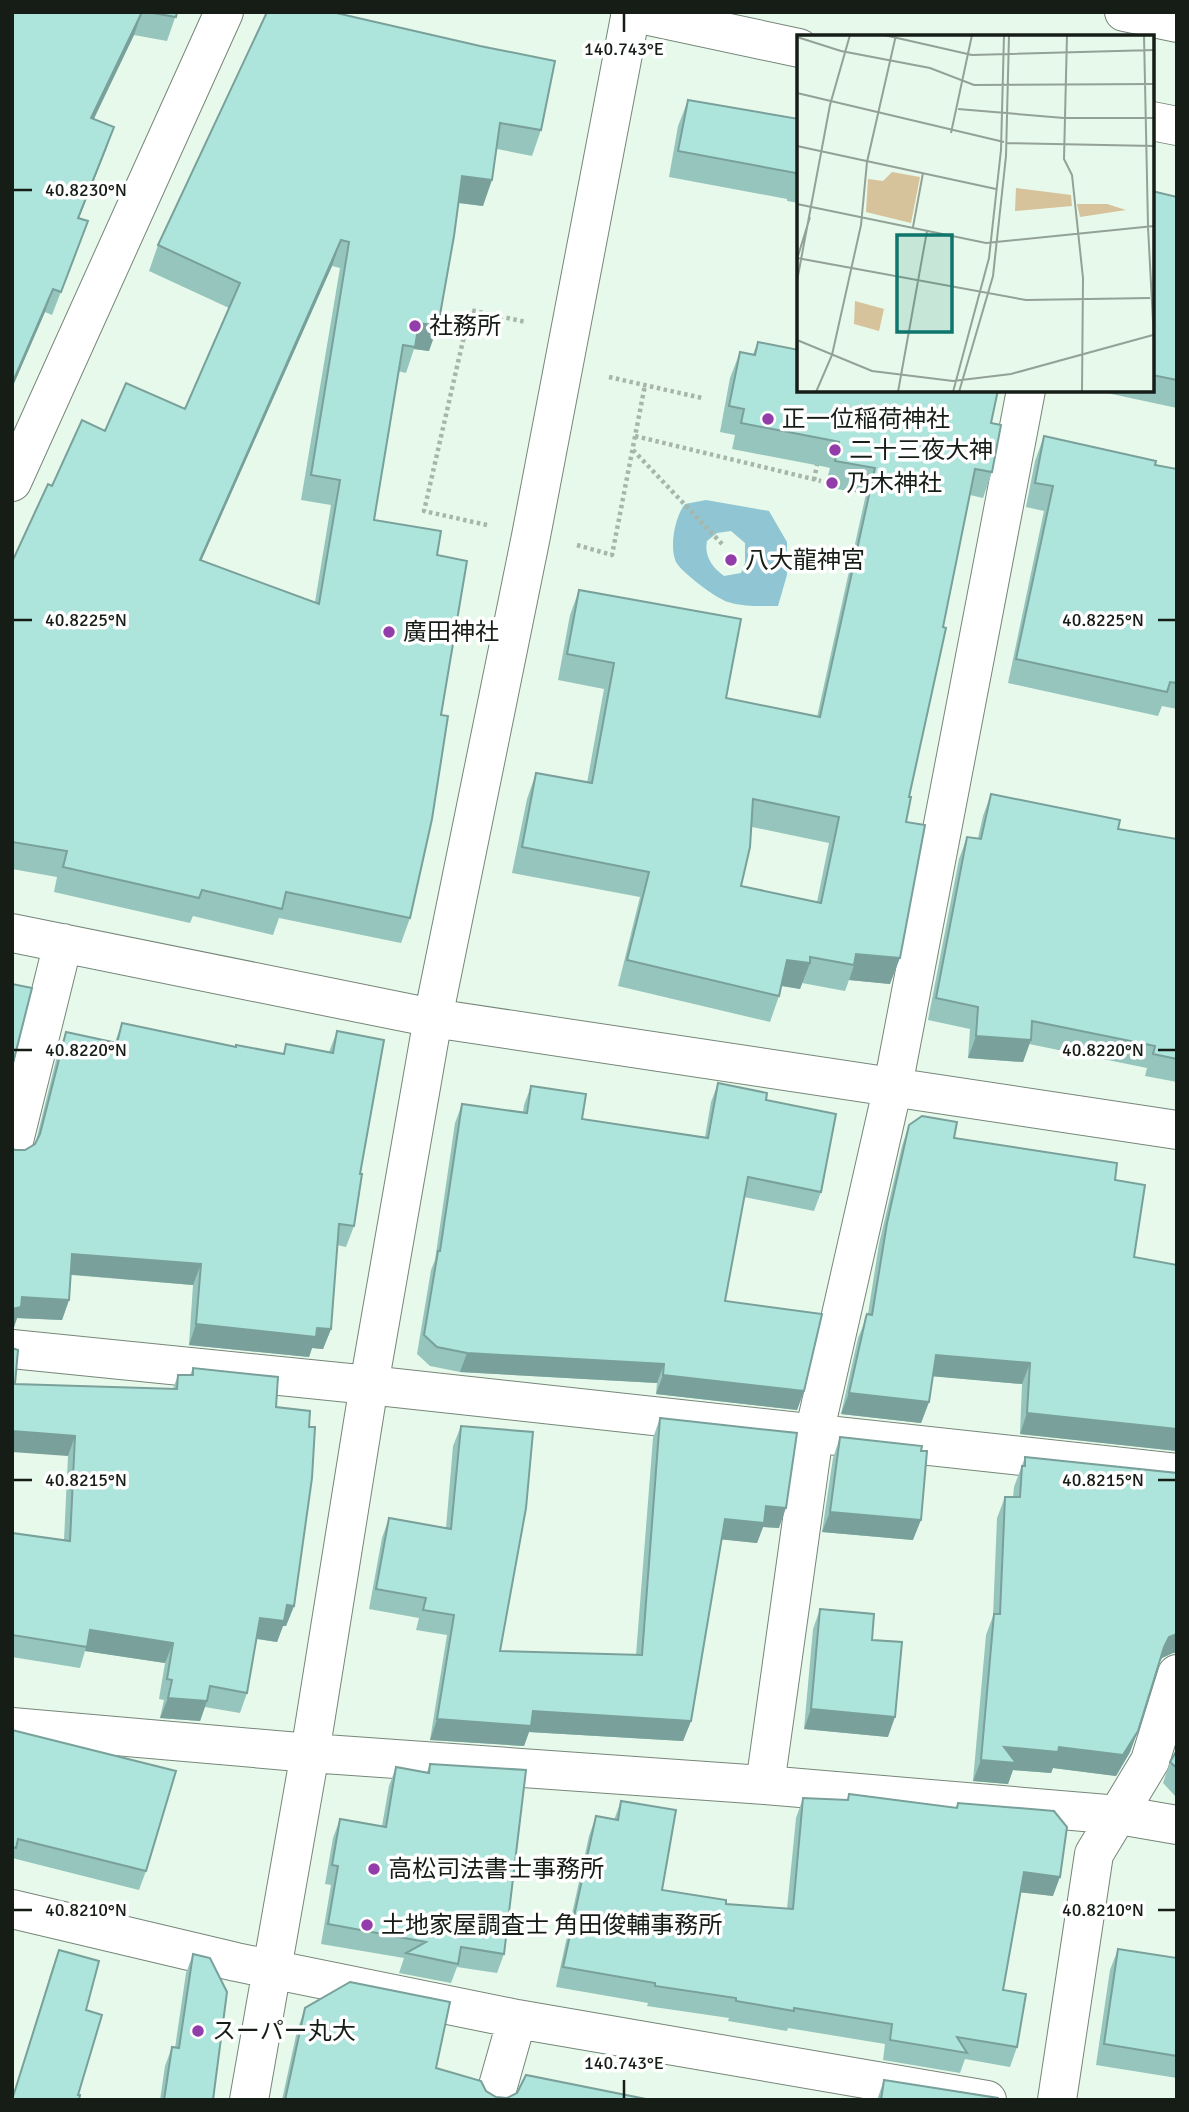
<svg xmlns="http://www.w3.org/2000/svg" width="1189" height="2112" viewBox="0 0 1189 2112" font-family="Signika,'Noto Sans JP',sans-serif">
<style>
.water{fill:#90c5d4;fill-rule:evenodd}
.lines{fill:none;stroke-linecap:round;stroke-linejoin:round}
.minor-casing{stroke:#768679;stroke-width:40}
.highway-casing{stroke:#768679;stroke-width:40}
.path{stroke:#a8b6aa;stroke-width:4.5;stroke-dasharray:3.5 3.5;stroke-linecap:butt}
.minor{stroke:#fff;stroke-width:38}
.highway{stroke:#fff;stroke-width:38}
.wall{fill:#95c5bd;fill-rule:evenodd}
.shaded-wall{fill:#79a09a}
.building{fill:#ade5dc;stroke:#79a09a;stroke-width:2;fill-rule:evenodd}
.ticks{fill:none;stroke:#161d17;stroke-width:2.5}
.poi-dot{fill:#923daa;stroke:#fff;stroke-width:2.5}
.labels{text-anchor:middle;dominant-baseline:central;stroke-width:7;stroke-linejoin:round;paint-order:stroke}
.poi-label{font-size:24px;fill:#161d17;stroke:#fff;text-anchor:start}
.inset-road{fill:none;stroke:#93a196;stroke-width:2}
.view{fill:#0f766e;fill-opacity:0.15;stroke:#0f766e;stroke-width:3.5}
.inset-edge{fill:none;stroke:#161d17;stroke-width:3.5}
.ticks-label{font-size:18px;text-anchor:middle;fill:#161d17;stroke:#fff;stroke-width:7;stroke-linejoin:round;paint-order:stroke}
</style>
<rect width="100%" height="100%" fill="#e7f9ea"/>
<!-- water -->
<path class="water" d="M706 500 769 511 787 542V575L778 606C761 606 744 607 728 602 717 599 681 572 676 562 669 547 675 516 685 504ZM731 531 745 543V563L741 573 724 576C712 567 704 556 707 541L717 533Z"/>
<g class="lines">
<!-- minor casing -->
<g class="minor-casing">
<path id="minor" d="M12 482 224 12
M12 933 433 1018 1177 1130
M12 1149 63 943
M12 1349 369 1385 1177 1473
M12 1727 310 1753 765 1785 1119 1815 1177 1825
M765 1785 814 1434 893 1086 1026 390
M12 1909 236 1962 517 2019 987 2100
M249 2100 310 1753 369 1385 433 1018 531 536 631 12
M494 2100 517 2019
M1057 2100 1094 1854 1150 1761 1177 1674"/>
</g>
<!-- highway casing -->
<g class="highway-casing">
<path id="highway" d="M630 12 799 48
M1124 12 1177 23
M1152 121 1177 126"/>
</g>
<!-- path -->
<path class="path" d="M609 377 702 398
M635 436 821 481
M633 450 723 545
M814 480 818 460
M487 525 424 511 470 310 526 322
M577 545 612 555 645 385"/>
<!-- minor -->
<use href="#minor" class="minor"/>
<!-- highway -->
<use href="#highway" class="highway"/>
</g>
<!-- wall -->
<path class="wall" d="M12 12H177L167 41 134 35 94 119 114 127 79 218V245L52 315 45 312 12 388Z
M267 12 541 130 532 156 497 149 483 206 458 203 429 351 414 349 406 373 398 371 374 520 437 555 441 715 410 918 401 943 279 918 273 935 193 916 190 923 54 892 57 877 12 869V562L52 486 105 431 185 409 229 308 149 271 158 245ZM332 266 340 268 301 500 331 505 315 602 201 561Z
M688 100 799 119V203L787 201V199L669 177 678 126Z
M1152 191 1177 197V408L1093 390H1152Z
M758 342 991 423 992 472 983 498 970 495 943 627 909 797 890 984 849 980 845 991 802 983 800 989 781 986 779 996 770 1022 618 986 640 897 512 873 527 799 536 773 587 783 604 689 558 680 570 615 579 590 726 698 817 717 866 494 825 487 830 468 826 467 732 449 735 435 720 432 730 378 740 352 753 354ZM752 827 829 843 817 902 741 886Z
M1044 436 1155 465 1177 469V709L1162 706 1158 716 1008 683 1044 511 1026 507 1035 461Z
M991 794 1118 829 1177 839V1082L1145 1076 1147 1068 1029 1044 1023 1062 968 1058 970 1029 928 1020 959 859 967 837 978 838 983 816Z
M122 1023 235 1047 283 1054 286 1044 329 1052 337 1031 360 1174 354 1226 346 1247 337 1245 331 1329 323 1349 312 1348 309 1357 189 1345 193 1285 71 1275 69 1300 62 1320 17 1318 14 1327 12 1328V1148L15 1150H25L35 1144 36 1141 58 1052 66 1032 115 1042Z
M718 1083 766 1100 821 1192 814 1211 744 1197 725 1301 804 1391 797 1410 656 1394 657 1383 460 1372 430 1366 417 1354 431 1270 435 1260 455 1123 462 1104 523 1112 524 1105 531 1086 582 1119 705 1137 711 1102Z
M909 1125 1115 1180 1134 1257 1177 1265V1451L1020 1434 1022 1384 933 1376 929 1402 921 1423 841 1414 858 1338 868 1314 879 1244 902 1146Z
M193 1368 276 1407 294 1606 286 1626H283L277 1642 256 1639 247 1693 240 1713 205 1707 200 1721 160 1718 164 1700 159 1699 165 1663 85 1651 80 1668 12 1657V1533L64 1540 68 1456 15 1384 173 1389 178 1375H190Z
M660 1418 779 1528 763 1527 757 1543 721 1539 691 1721 683 1741 529 1732 524 1746 430 1740 447 1635 416 1630 419 1618 369 1609 382 1538 389 1518 446 1528 453 1446 461 1426 500 1651 636 1655 653 1438Z
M840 1437 913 1540 822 1532 833 1458Z
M1025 1457 1177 1473V1653H1173L1162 1658 1158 1664 1130 1752 1116 1776 1053 1768 1051 1773 1013 1770 1008 1784 973 1781 986 1635 993 1616 997 1518 1005 1497H1013L1014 1487Z
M820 1609 872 1640 888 1737 804 1729 813 1629Z
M12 1730 146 1871 139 1890 12 1858Z
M1177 1749V1798L1163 1783 1170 1762Z
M430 1764 504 1954 497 1973 457 1967 451 1983 399 1973 404 1958 321 1944 331 1885 325 1884 333 1838 340 1819 382 1826 389 1786 396 1767 427 1772Z
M849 1794 956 1808 958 1803 1053 1896 1021 1892 1003 1990 1017 2047 1010 2067 965 2059 960 2073 883 2060 885 2044 788 2028 787 2031 728 2021 729 2018 647 2006 648 2003 556 1987 589 1836 596 1816 614 1820 621 1801 662 1890 726 1904 787 1909 796 1818 803 1798 847 1800Z
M1118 1949 1177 1958V2078L1096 2065 1110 1970Z
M59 1950 86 2010 78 2095 12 2100 52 1969Z
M193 1954 213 2100H160L165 2066 172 2047 175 2048 186 1973Z
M305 2008 486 2091 496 2097 651 2100H282L297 2031Z
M884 2080 999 2100H877Z"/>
<!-- shaded-wall -->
<path class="shaded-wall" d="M142 12 134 35 83 141 91 118Z
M114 127 106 150 70 241 78 218Z
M462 176 492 180 483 206 452 202Z
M341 240 332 266 190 586 200 560Z
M53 289 45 312 12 388V384Z
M419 323 438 326 429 351 414 349Z
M856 954 900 958 890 984 849 980 854 965Z
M787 960 810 963 800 989 777 985Z
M976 1036 1031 1040 1023 1062 968 1058Z
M72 1254 201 1264 193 1285 65 1274Z
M22 1297 69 1300 62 1320 17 1318 14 1327 12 1328V1309Z
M196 1324 317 1328 331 1329 323 1349 312 1348 309 1357 189 1345Z
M467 1353 664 1364 657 1383 460 1372Z
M936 1355 1030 1363 1022 1384 929 1376Z
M663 1375 804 1391 797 1410 656 1394Z
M849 1393 929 1402 921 1423 841 1414Z
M1027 1413 1177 1429V1451L1020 1434Z
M12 1431 75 1436 68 1456 12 1452Z
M766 1506 786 1508 779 1528 763 1527 757 1543 717 1539 725 1519Z
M830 1512 921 1520 913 1540 822 1532Z
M287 1605 294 1606 286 1626H283L277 1642 252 1638 260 1618Z
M90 1630 173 1643 165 1663 85 1651Z
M1177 1634V1653H1173L1162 1658 1156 1668 1164 1647 1169 1637Z
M168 1698 207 1701 200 1721 160 1718Z
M811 1709 895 1717 888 1737 804 1729Z
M533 1711 691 1721 683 1741 529 1732 524 1746 430 1740 437 1719Z
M1138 1731 1130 1752 1116 1776 1053 1768 1051 1773 1013 1770 1008 1784 973 1781 981 1760 1004 1747H1059Z
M1024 1872 1060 1877 1053 1896 1017 1892Z"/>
<!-- building -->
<path class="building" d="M12 12H142L91 118 114 127 78 218 88 221 61 292 53 289 12 384Z
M147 12H177L176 17Z
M267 12H332L480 46 555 61 541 130 500 123 492 180 462 176 454 236 438 326 419 323 415 347 403 345 374 520 441 531 437 555 467 561 441 715 448 716 432 819 410 918 286 892 282 909 202 890 199 898 63 867 67 851 12 842V562L48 484 52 486 82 420 105 431 126 383 185 409 240 283 158 245ZM341 240 349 242 311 475 340 480 319 604 200 560Z
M688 100 799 119V176L796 175V173L678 151Z
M1152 191 1177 197V380L1152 375Z
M758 342 799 350V390H998L991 423 1001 425 992 472 975 469 943 627 946 628 909 797H911L906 822 925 825 900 958 856 954 854 965 810 957V963L787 960 779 996 627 960 649 872 522 847 536 773 592 783 614 663 567 654 579 590 741 619 726 698 820 717 875 468 835 461 839 442 835 441 741 423 744 409 729 406 740 352 755 355ZM753 799 839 817 821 903 741 886 750 847Z
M1044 436 1156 461 1155 465 1177 469V683L1170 682 1167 692 1016 659 1053 486 1035 483Z
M991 794 1120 820 1118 829 1177 839V1059L1153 1054 1155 1046 1032 1021 1031 1040 976 1036 978 1007 936 998 967 837 981 839Z
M12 984 32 988 12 1067Z
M122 1023 236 1047V1045L284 1054 286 1044 333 1053 337 1031 384 1040 360 1174H362L354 1226 339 1224 331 1329 317 1328 316 1337 196 1324 201 1264 72 1254 69 1300 22 1297 21 1307 12 1309V1148L15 1150H25L35 1144 40 1134 66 1032 117 1043Z
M718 1083 767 1093 766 1100 836 1114 821 1192 748 1177 725 1301 822 1314 804 1391 663 1375 664 1364 467 1353 437 1347 424 1335 438 1251H440L462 1104 527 1113 531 1086 586 1094 582 1119 708 1138Z
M922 1116 957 1122 954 1138 1117 1163 1115 1180 1145 1185 1134 1257 1177 1265V1429L1027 1413 1030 1363 936 1355 929 1402 849 1393 866 1317 867 1314 872 1315 887 1223 909 1125Z
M12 1348 18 1350 15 1384 177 1389 178 1375H193V1368L278 1377 276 1407 310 1411 309 1427H315L312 1478 294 1606 287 1605 284 1621 260 1618 247 1693 210 1686 207 1701 168 1698 172 1680 167 1679 173 1643 90 1630 87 1647 12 1635V1533L70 1541 75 1436 12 1431Z
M660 1418 797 1433 786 1508 766 1506 764 1523 725 1519 691 1721 533 1711 531 1726 437 1719 454 1615 423 1610 426 1598 376 1589 389 1518 451 1529 461 1426 533 1432 526 1508 500 1651 642 1655Z
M840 1437 922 1446 921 1451H927L921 1520 830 1512Z
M1025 1457 1177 1473V1634L1169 1637 1164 1647 1138 1731 1123 1755 1059 1747 1058 1752 1004 1747 1016 1763 981 1760 994 1614H1000L1005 1497H1020L1022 1466H1025Z
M820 1609 874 1614 872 1640 902 1642 895 1717 811 1709Z
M12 1730 176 1771 146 1871 18 1839 16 1848 12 1847Z
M1177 1750V1768L1170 1762Z
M430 1764 526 1770 504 1954 461 1947 458 1964 406 1953 426 1942 328 1924 338 1866 332 1865 340 1819 386 1827 396 1767 429 1773Z
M849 1794 957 1808 958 1803 1054 1811 1067 1827 1060 1877 1024 1872 1003 1990 1026 1994 1017 2047 957 2037 967 2053 890 2040 892 2024 794 2008V2011L736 2001V1998L655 1986V1983L563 1967 596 1816 618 1820 621 1801 676 1810 662 1890 726 1900V1904L793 1909 803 1798 848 1800Z
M1118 1949 1177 1958V2056L1104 2044Z
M59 1950 99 1961 86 2010 102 2015 78 2095H80L79 2100H12Z
M193 1954 210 1958 227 1992 213 2100H164L172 2047 179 2048Z
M350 1982 450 2002 436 2068 481 2081 486 2091 496 2097 507 2098 517 2093 526 2075 651 2100H285L305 2008Z
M884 2080 998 2098 999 2100H881Z"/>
<!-- ticks -->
<path class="ticks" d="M624 14V32M14 190H32M14 620H32M1158 620H1175M14 1050H32M1158 1050H1175M14 1480H32M1158 1480H1175M14 1910H32M1158 1910H1175M624 2080V2098"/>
<!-- markers -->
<g class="poi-dot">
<circle cx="415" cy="326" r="7"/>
<circle cx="768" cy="419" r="7"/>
<circle cx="835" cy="450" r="7"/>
<circle cx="832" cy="483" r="7"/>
<circle cx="731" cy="560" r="7"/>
<circle cx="389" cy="632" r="7"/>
<circle cx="374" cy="1869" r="7"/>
<circle cx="367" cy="1925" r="7"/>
<circle cx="198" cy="2031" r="7"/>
</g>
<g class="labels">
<!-- poi labels -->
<g class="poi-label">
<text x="429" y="326">社務所</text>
<text x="782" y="419">正一位稲荷神社</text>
<text x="849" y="450">二十三夜大神</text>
<text x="846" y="483">乃木神社</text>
<text x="745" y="560">八大龍神宮</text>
<text x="403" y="632">廣田神社</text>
<text x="388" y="1869">高松司法書士事務所</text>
<text x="381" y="1925">土地家屋調査士 角田俊輔事務所</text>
<text x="212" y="2031">スーパー丸大</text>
</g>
</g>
<!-- overview -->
<g transform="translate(797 35)">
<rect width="357" height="357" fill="#e7f9ea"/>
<path d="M95 137 123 142 114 188 69 177 71 144 86 146ZM219 153 274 160 275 171 218 176ZM280 169H310L329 175 283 182ZM58 266 87 274 82 296 57 289Z" fill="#d6c29b"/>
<path class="inset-road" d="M87 0 175 20 357 15M270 0 267 124 275 140 286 243 285 357M347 0 351 191M0 2 44 16 133 33 177 50 357 49M0 58 207 107M161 74 267 83H357M154 98 175 0M209 108 357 111M0 111 199 154M0 169 189 208 357 191M116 192 126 138M351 192 357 305M0 223 229 265 353 263M0 224 13 182M0 246 33 70 53 0M0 305 75 336 156 346 214 339 356 300M19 357 35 320 64 190 70 127 99 0M101 357 130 196M156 357 192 223 204 115 207 0M162 357 196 241 209 121 212 0"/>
<path class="view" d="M100 200H155V297H100Z"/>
<rect width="357" height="357" class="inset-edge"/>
</g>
<g class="ticks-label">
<text x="624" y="55">140.743°E</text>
<text x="86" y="196">40.8230°N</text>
<text x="86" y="626">40.8225°N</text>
<text x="1103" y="626">40.8225°N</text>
<text x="86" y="1056">40.8220°N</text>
<text x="1103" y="1056">40.8220°N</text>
<text x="86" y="1486">40.8215°N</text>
<text x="1103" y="1486">40.8215°N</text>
<text x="86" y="1916">40.8210°N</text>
<text x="1103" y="1916">40.8210°N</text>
<text x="624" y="2069">140.743°E</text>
</g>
<!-- border -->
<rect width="1189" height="2112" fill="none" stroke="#161d17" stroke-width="28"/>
</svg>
